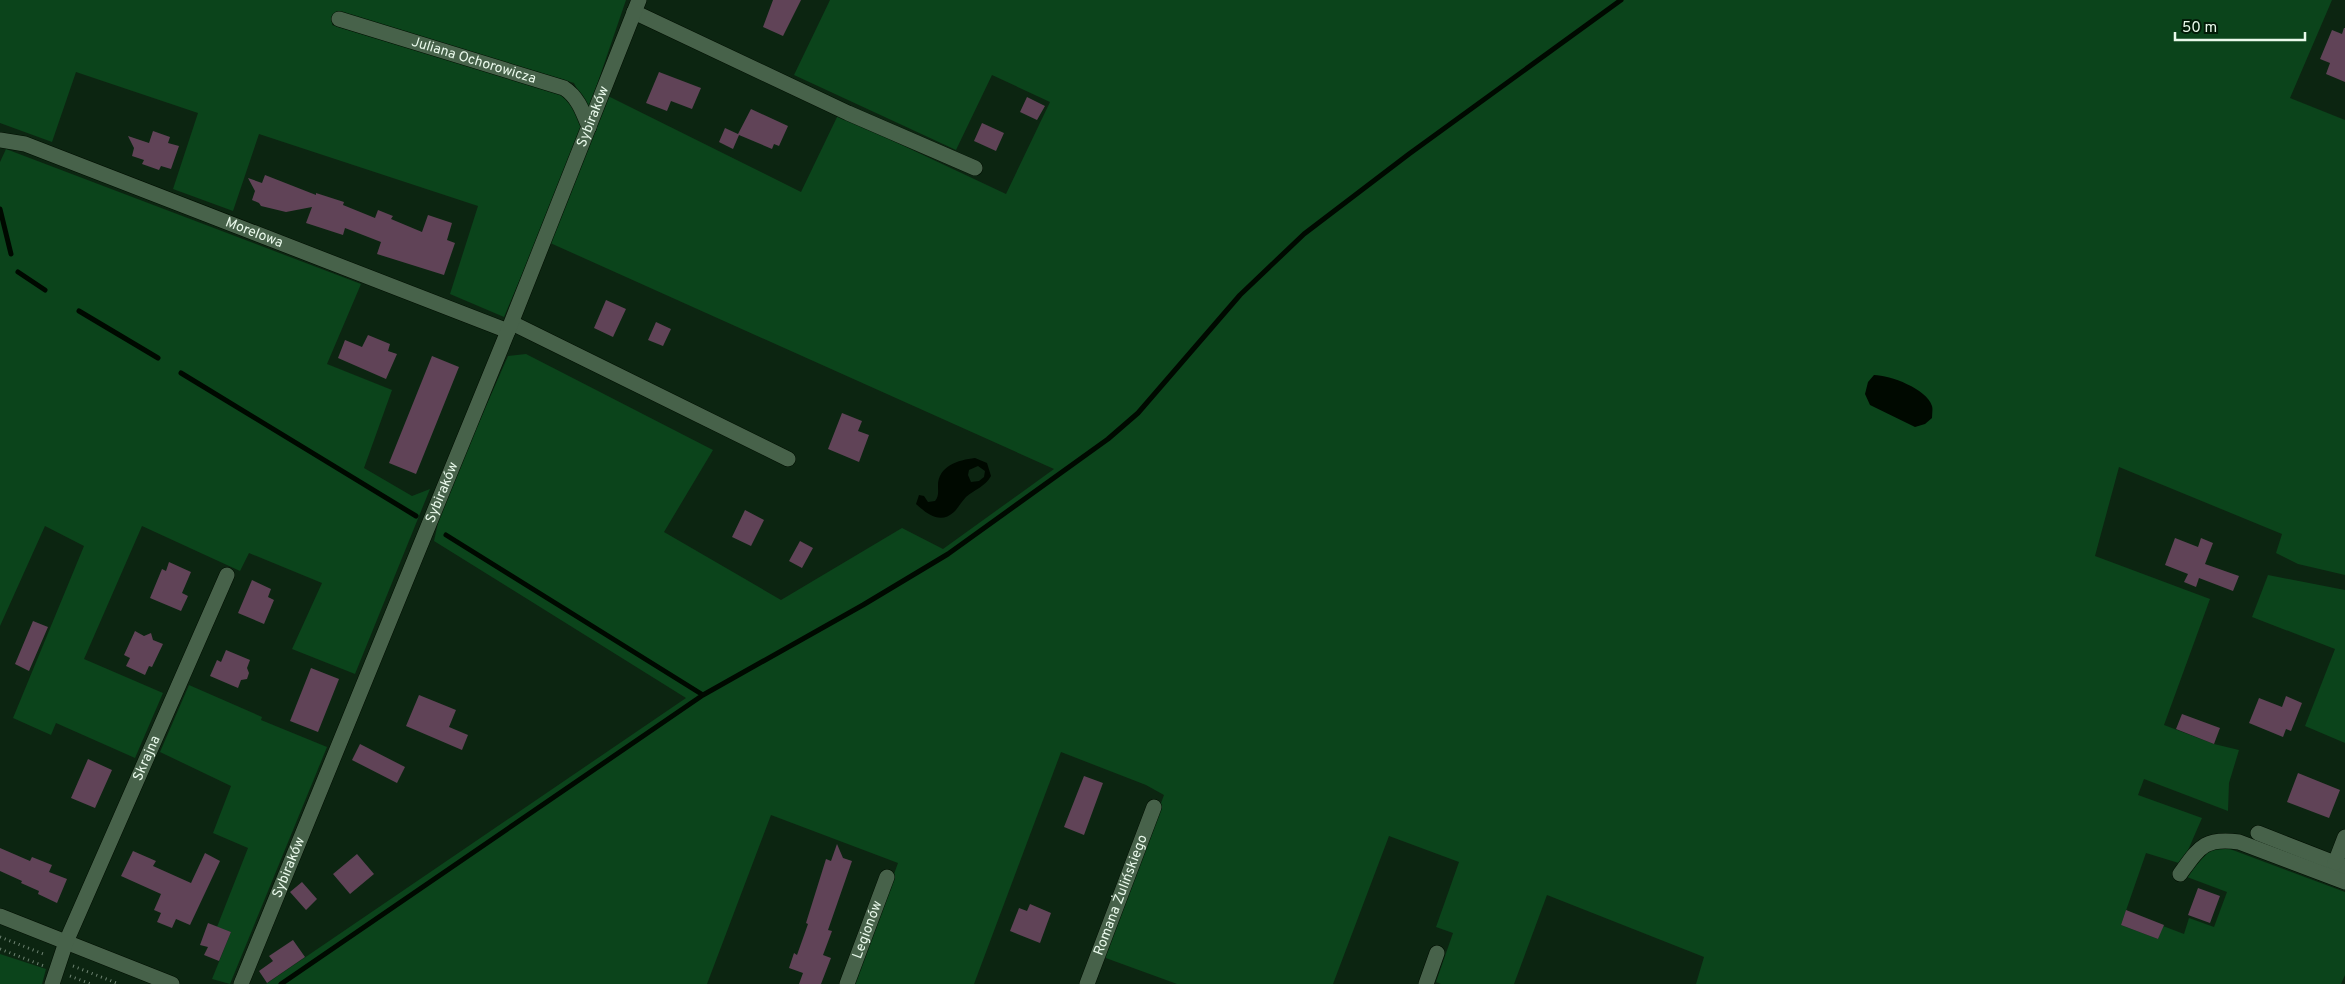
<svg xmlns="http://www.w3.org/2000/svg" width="2345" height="984" viewBox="0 0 2345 984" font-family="Overpass,sans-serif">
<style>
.green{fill:#0b441b}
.water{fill:#000900;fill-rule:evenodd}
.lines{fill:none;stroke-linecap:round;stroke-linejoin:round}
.stream{stroke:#000900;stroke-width:5}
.building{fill:#604357}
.minor-casing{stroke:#000e01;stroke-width:16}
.path{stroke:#6f8473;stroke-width:3;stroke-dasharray:1 4;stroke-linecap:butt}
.minor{stroke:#47624a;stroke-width:15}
.labels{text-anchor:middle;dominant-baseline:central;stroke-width:5;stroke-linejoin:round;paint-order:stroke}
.street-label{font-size:14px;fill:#e9f9eb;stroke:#031c08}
</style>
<rect width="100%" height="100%" fill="#0c2511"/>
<!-- green -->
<path class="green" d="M0 0H626L588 111 574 83 336 12 332 25 561 94 572 104 583 131 504 317 450 294 478 206 259 134 233 211 173 189 198 113 76 72 52 142 0 123Z
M830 0H2332L2290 98 2345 120V575L2298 564 2276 553 2282 534 2119 467 2095 556 2210 599 2164 725 2214 744 2239 750 2229 783 2228 811 2144 779 2138 795 2202 818 2182 864 2146 853 2121 925 2158 939 2163 926 2184 934 2189 918 2214 927 2227 892 2187 877 2196 856 2222 846 2345 892V975L2341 984H1696L1704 957 1547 895 1514 984H1441L1436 982 1453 933 1436 927 1459 862 1389 836 1333 984H1177L1103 957 1164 795 1146 785 1061 752 974 984H854L898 863 771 815 707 984H266L686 698 434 541 441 509 508 356 526 354 713 450 664 532 781 600 902 528 943 549 1054 469 548 242 608 96 801 192 838 115 1006 194 1050 102 992 75 956 150 794 75Z
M6 149 361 284 327 364 392 390 364 468 412 496 430 489 355 674 292 649 322 583 249 553 240 571 142 526 84 659 163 693 135 758 56 723 51 735 13 718 84 546 45 526 0 626V162Z
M2268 575 2345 590V743L2305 726 2335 649 2252 617Z
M189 685 262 717 261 720 327 747 230 984 212 979 231 932 217 927 248 848 213 833 231 786 160 752Z
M0 954 46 969 42 984H0Z"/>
<!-- water -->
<path class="water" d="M1874 375C1890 375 1927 389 1932 406 1933 409 1932 414 1932 418L1925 424 1915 427 1870 405 1865 394 1868 382Z
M975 458 987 463 991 476C985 487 975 489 966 497 962 501 958 508 954 512 940 525 926 513 916 504L919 495 924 496 928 502 935 501C939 496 938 492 938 486 938 466 958 460 975 458ZM978 466 985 471 984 477 979 481 971 482 968 475 969 470Z"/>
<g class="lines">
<!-- stream -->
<path class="stream" d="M0 209 11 254
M18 272 45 290
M79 311 158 358
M181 373 416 516
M446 535 703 695
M281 984 703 695 863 605 948 554 1108 439 1138 413 1240 295 1304 234 1409 154 1621 0"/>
</g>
<!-- building -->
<path class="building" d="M773 0H801L783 36 763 27Z
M2344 28H2345V82L2326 74 2330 63 2320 59 2332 30 2342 34Z
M659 72 701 88 692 109 671 101 667 111 646 103Z
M1027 97 1045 106 1037 120 1020 112Z
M751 109 788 126 779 146 774 144 772 149 739 135 733 149 719 142 725 128 738 134Z
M982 123 1004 133 996 151 974 141Z
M153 131 170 137 168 143 179 146 171 169 161 166 159 170 142 164 144 160 132 156 134 148 128 136 149 143Z
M265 175 316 195V193L344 202 343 205 375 218 378 210 393 216 391 219 422 232 428 215 452 223 447 240 455 243 444 275 377 254 381 242 345 228 343 235 306 223 312 207 286 212 261 206 259 203 252 200 255 191 248 178 262 183Z
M606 300 626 309 613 337 594 328Z
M656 322 671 329 663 346 648 340Z
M368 335 390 344 388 351 397 354 386 379 338 358 345 340 362 347Z
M432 356 459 367 416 474 389 463Z
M842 413 862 421 858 431 869 435 859 462 828 449Z
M745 510 764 520 751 546 732 537Z
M2175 538 2198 547 2201 538 2213 543 2205 564 2239 576 2233 591 2199 578 2196 587 2184 582 2188 574 2165 565Z
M800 541 813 548 802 568 789 561Z
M169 562 191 572 182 593 188 596 181 611 150 598 162 569 166 571Z
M252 580 271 589 268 597 274 600 264 624 238 613Z
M33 621 48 627 29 671 15 664Z
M135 631 144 636 151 633 153 640 163 644 152 667 149 666 145 675 126 666 130 658 124 655Z
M226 650 250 660 247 668 249 673 247 679 241 680 238 688 210 676 217 660 221 662Z
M311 668 339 679 318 732 290 721Z
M419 695 456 710 449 727 468 735 462 750 406 726Z
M2286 696 2302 703 2291 731 2286 729 2283 737 2249 723 2259 698 2282 707Z
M2182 714 2220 728 2214 744 2176 729Z
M360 744 405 767 397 783 352 760Z
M88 759 112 770 95 808 71 798Z
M2298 773 2340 790 2329 818 2287 802Z
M1084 776 1103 783 1084 835 1064 827Z
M837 844 843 858 852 861 828 930 832 931 823 955 831 958 821 984H799L803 973 789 968 794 953 797 955 808 924 806 923 826 859 831 861Z
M0 848 30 861 32 857 52 865 49 872 67 879 57 903 38 894 39 891 21 883 22 881 0 871Z
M133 851 156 861 153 866 191 883 205 853 220 861 190 925 176 919 172 928 157 922 161 913 154 910 161 894 121 876Z
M357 854 374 874 350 894 333 874Z
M302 882 317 899 306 910 290 892Z
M2198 888 2220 896 2210 923 2188 915Z
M1030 904 1051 913 1040 943 1010 931 1019 908 1027 911Z
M2126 910 2164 925 2158 939 2121 925Z
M208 923 231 932 219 961 204 955 208 947 200 945Z
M293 940 305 957 267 983 259 971 273 961 269 956Z"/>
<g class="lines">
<!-- minor casing -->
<g class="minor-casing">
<g id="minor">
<path d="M634 12 848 113 975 168"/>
<path id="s1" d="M339 19 564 88C578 97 583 112 589 127"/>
<path id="s2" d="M0 140 25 144 508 331"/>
<path d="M512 323 788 459"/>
<path d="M2258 833 2345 867"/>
<path d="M2335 863 2345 837"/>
<path d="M2180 874C2199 848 2204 837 2239 842L2345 882"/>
<path d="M0 916 172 984"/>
<path id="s3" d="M52 984 66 942 227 575"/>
<path id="s4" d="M241 984 508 331 639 0"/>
<path id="s5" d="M847 984 887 877"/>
<path id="s6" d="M1087 984 1154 807"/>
<path d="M1426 984 1437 953"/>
</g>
</g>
<!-- path -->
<path class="path" d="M0 937 46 955
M0 949 44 966
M73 966 119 984
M70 976 91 984"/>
<!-- minor -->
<use href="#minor" class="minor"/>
</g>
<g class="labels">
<!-- street labels -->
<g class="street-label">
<text stroke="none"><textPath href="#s1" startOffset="141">Juliana Ochorowicza</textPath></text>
<text stroke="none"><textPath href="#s4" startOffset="936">Sybiraków</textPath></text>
<text stroke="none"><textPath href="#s2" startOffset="271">Morelowa</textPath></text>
<text stroke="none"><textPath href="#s4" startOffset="531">Sybiraków</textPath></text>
<text stroke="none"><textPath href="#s3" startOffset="245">Skrajna</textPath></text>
<text stroke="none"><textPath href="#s4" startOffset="126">Sybiraków</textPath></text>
<text stroke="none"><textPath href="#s6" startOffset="95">Romana Żulińskiego</textPath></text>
<text stroke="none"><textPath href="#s5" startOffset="58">Legionów</textPath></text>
</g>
</g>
<!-- scale -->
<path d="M2175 32v8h130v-8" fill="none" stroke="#e9f9eb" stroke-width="2.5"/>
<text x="2182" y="32" font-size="15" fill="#e9f9eb" stroke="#031c08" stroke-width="4" paint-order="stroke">50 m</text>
</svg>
